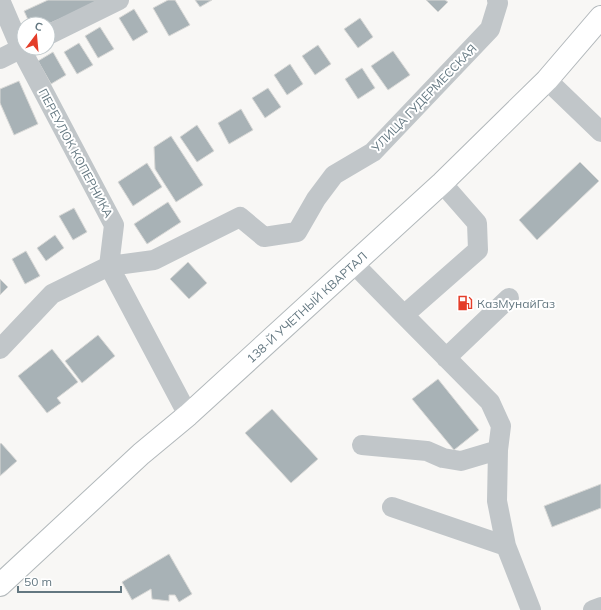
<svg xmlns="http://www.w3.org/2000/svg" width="601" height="610" viewBox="0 0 601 610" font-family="Mulish,sans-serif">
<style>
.building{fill:#a8b2b6;stroke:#d9d9d7}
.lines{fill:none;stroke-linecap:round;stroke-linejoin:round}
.major-casing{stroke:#b2b8bb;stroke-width:24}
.minor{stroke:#c1c6c9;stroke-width:20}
.major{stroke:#fff;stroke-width:22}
.labels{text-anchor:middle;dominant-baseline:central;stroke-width:4;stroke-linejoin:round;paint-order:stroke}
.street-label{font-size:12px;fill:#637780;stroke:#fff}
.poi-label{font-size:12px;fill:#637780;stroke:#fff;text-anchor:start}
</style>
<rect width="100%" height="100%" fill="#f8f7f5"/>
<!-- building -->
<path class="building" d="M48 0H104L48 24H30L24 11Z
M168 0H175L190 25 169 36 153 8Z
M195 0H212L200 7Z
M426 0H445L448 2 438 12Z
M134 9 148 32 133 41 119 18Z
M360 18 373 37 358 48 344 29Z
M100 27 114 49 98 58 85 36Z
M79 43 93 65 77 74 64 52Z
M318 45 331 64 315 75 302 56Z
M393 51 410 75 388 90 371 66Z
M53 52 66 75 51 84 38 61Z
M290 64 303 84 287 95 274 75Z
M362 68 375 88 358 99 345 79Z
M19 81 38 124 14 135 0 103V89Z
M268 88 281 107 265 118 252 98Z
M241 109 253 130 229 144 218 123Z
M197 125 214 151 197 162 180 137Z
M171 136 203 185 176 202 155 169 154 147Z
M580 162 599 181 537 240 519 220Z
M147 163 162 187 133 206 118 182Z
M168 202 181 222 147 244 134 224Z
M74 208 87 232 73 240 59 216Z
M55 235 64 248 46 261 37 248Z
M26 251 40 276 25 284 12 259Z
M188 262 207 283 189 299 170 279Z
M0 279 8 287 0 295Z
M98 335 115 356 82 383 65 361Z
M52 349 78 382 57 398 61 403 47 413 18 376Z
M438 379 479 430 454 450 412 399Z
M272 409 318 459 291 483 245 433Z
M1 443 17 461 0 476V444Z
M601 484V508L552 527 544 506Z
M169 554 192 594 179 602 175 595H169V601L152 599 151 589 132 600 122 582Z"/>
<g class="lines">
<!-- major casing -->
<g class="major-casing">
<g id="major">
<path id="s1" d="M0 585 141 454 188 415 442 183 547 80 601 17"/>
</g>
</g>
<!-- minor -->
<path class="minor" d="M0 0 21 49 114 225 109 266 188 415
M48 35 119 0
M0 59 24 47
M547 80 601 132
M354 264 404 315 478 250 477 223 442 183
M404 315 490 402 501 426 498 450 497 501 506 546 531 610
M0 349 52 294 109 266 154 260 240 217 264 237 297 232 316 199 334 175 373 152 490 29 498 3 497 0
M446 358 509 298
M362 445 427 451 443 458 461 461 498 450
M392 507 506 546
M593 610 601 607"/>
<!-- major -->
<use href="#major" class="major"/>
</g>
<!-- icons -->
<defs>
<g id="fuel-bare" transform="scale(1.2)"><path d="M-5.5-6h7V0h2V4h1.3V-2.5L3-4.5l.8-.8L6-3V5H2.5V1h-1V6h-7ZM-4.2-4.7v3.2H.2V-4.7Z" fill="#e43d29" stroke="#fff" stroke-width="2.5" paint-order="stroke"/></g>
</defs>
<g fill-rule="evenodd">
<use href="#fuel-bare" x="465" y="303"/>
</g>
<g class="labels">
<!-- street labels -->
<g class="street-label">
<text transform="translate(424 98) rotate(-46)">УЛИЦА ГУДЕРМЕССКАЯ</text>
<text transform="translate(76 153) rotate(62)">ПЕРЕУЛОК КОПЕРНИКА</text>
<text stroke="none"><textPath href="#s1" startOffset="414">138-Й УЧЕТНЫЙ КВАРТАЛ</textPath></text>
</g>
<!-- poi labels -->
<g class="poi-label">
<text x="477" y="303">КазМунайГаз</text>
</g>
</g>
<!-- north arrow -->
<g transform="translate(36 36) rotate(16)"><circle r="19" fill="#ffffff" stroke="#c1c9cc"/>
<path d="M0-3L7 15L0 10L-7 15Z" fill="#e43d29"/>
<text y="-6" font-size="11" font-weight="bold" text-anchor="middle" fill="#637780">С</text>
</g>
<!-- scale -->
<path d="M18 586v6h103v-6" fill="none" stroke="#637780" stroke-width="2"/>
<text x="24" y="586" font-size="12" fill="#637780" stroke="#ffffff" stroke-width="3" paint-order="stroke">50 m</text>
</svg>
